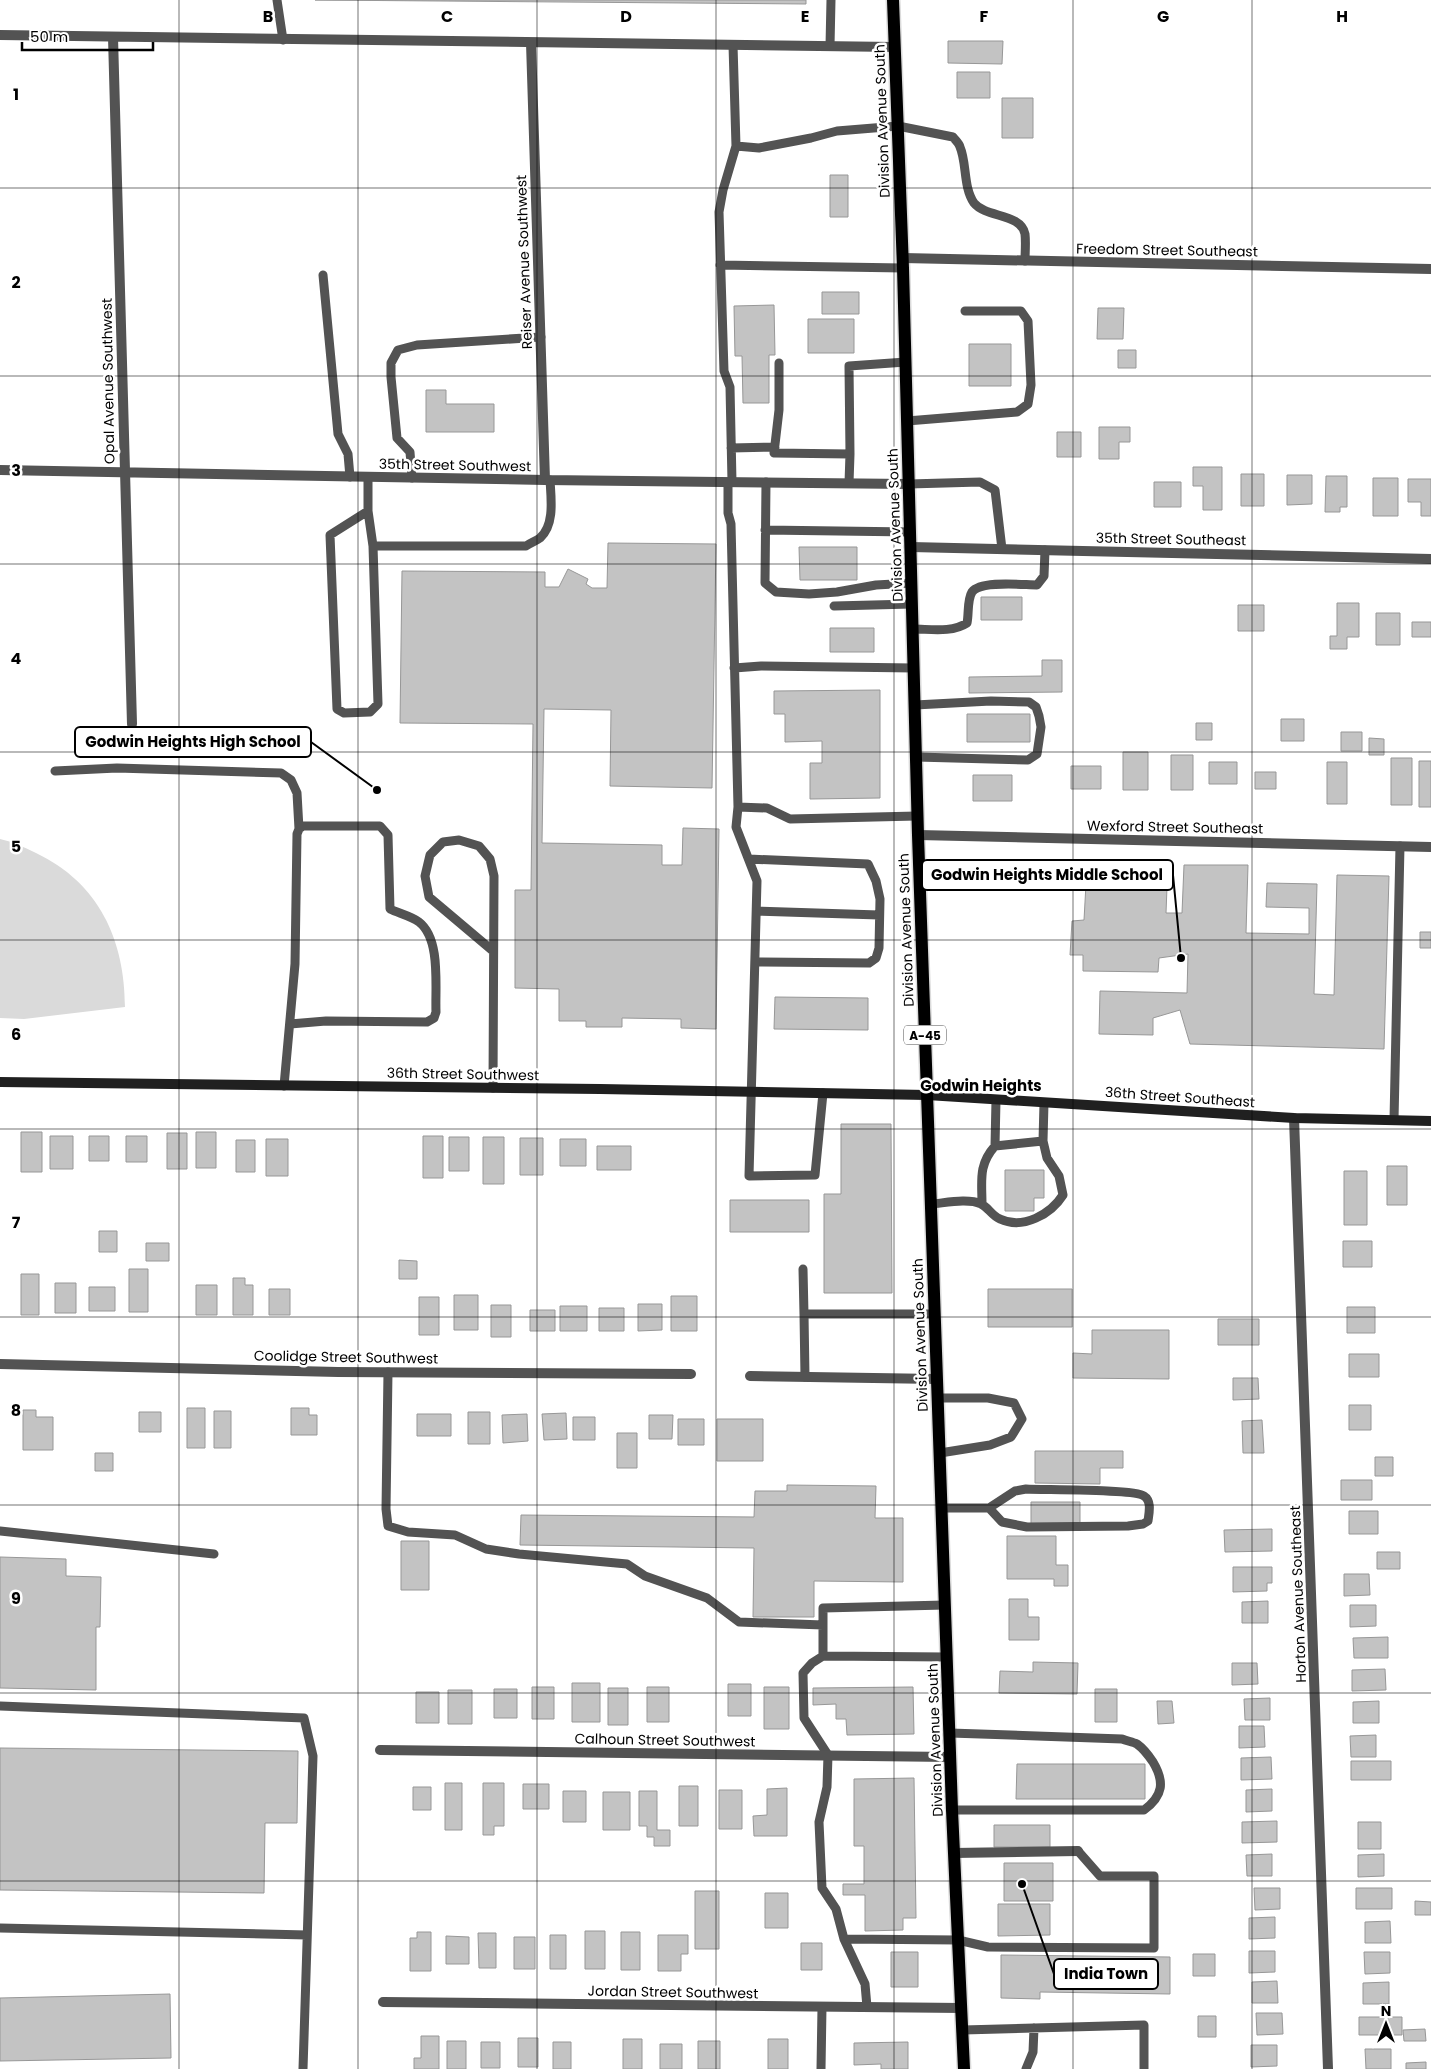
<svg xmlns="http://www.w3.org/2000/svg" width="1431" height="2069" viewBox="0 0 1431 2069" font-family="Poppins,sans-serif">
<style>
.green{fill:#dadada}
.building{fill:#c3c3c3;stroke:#979797}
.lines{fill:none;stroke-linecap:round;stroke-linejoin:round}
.primary-casing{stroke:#dbdbdb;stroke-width:15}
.lane{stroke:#535353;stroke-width:9}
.street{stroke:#535353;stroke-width:10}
.secondary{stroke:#202020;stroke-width:10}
.primary{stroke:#000;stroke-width:12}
.grid{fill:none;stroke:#000;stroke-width:1;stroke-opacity:0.55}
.labels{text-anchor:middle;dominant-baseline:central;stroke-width:5;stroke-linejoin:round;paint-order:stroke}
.shield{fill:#fff;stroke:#4c4c4c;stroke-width:1}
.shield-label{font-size:12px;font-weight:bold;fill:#000}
.street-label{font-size:14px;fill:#000;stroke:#fff}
.neighbourhood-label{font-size:15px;font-weight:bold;fill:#000;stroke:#fff}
.grid-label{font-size:16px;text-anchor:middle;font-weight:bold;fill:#000;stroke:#fff;stroke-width:5;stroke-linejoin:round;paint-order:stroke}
.leader{fill:none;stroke:#000;stroke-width:2}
.callout-dot{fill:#000;stroke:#fff;stroke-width:2}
.callout{fill:#fff;stroke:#000;stroke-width:2}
.callout-label{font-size:15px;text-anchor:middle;font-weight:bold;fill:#000}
</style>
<rect width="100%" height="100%" fill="#fff"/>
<!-- green -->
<path class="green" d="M0 839C13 842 24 847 36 853 99 883 125 940 125 1007L24 1019 0 1018Z"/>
<!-- building -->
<path class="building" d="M315 0H806V4Z
M948 41H1003L1002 64 948 63Z
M957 72H990V98H957Z
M1002 98H1033V138H1002Z
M830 175H848V217H830Z
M822 292H859V314H822Z
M774 305 775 355H769V403H743L742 356H735L734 306Z
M1098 308H1124L1123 339H1097Z
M808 319H854V353H808Z
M969 344H1011V386H969Z
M1118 350H1136V368H1118Z
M426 390H446V404H494V432H426Z
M1099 427H1130V442H1119V459H1099Z
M1057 432H1081V457H1057Z
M1193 467H1222V510H1203V486H1193Z
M1241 474H1264V506H1241Z
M1287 475H1312V504L1287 505Z
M1326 476H1347V507H1340V512H1325Z
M1373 478H1398V516H1373Z
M1408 479H1431V516H1421V502H1408Z
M1154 482H1181V507H1154Z
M608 543 716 544 712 788 610 786 611 710 544 709 542 843 662 845V865H682L683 828 719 829 716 1029 681 1028V1019L622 1018V1027H586V1021H559V989L515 988V890H531L533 724 400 723 402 571 545 572V587H559L568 569 588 579 586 584 592 588H607Z
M799 547H857V580H800Z
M981 597H1022V620H981Z
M1337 603H1359V637H1347V649H1330V636H1337Z
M1238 605H1264V631H1238Z
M1376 613H1400V645H1376Z
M1412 622H1431V637H1412Z
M830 628H874V652H830Z
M1042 660H1062V692L969 693V677L1042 676Z
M880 690V798L810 799V763H822V741L785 742V714H774V691Z
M967 714H1030V742H967Z
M1281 719H1304V741H1281Z
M1196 723H1212V740H1196Z
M1341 732H1362V751H1341Z
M1369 738 1384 739V755H1369Z
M1123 752H1148V790H1123Z
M1171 755H1193V790H1171Z
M1391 758H1412V805H1391Z
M1419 761H1431V807H1419Z
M1209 762H1237V784H1209Z
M1327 762H1347V804H1327Z
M1071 766H1101V789H1071Z
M1255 772H1276V789H1255Z
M973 775H1012V801H973Z
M1184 865H1248L1246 933 1309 934V908L1266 907 1267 883 1317 884 1314 994 1334 995 1337 875 1389 876 1384 1049 1190 1044 1180 1010 1153 1018V1035L1099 1034 1100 991 1187 993 1188 954 1159 958 1158 972 1083 971V955H1070L1072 921 1084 920 1087 866 1161 870 1160 886 1167 887 1166 913H1182Z
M1420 932H1431V948H1420Z
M775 997 868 998V1030L774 1029Z
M841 1124H891L892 1293H824V1194H841Z
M21 1132H42V1172H21Z
M196 1132H216V1168H196Z
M167 1133H187V1169H167Z
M50 1136H73V1169H50Z
M89 1136H109V1161H89Z
M126 1136H147V1162H126Z
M423 1136H443V1178H423Z
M449 1137H469V1171H449Z
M483 1137H504V1184H483Z
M520 1138H543V1175H520Z
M266 1139H288V1176H266Z
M560 1139H586V1166H560Z
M236 1140H255V1172H236Z
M597 1146H631V1170H597Z
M1387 1166H1407V1205H1387Z
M1005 1170H1044V1198H1034V1211H1005Z
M1344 1171H1367V1225H1344Z
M730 1200H809V1232H730Z
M99 1231H117V1252H99Z
M1343 1241H1372V1267H1343Z
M146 1243H169V1261H146Z
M399 1260 417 1261V1279H399Z
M129 1269H148V1312H129Z
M21 1274H39V1315H21Z
M233 1278H245V1285H253V1315H233Z
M55 1283H76V1313H55Z
M196 1285H217V1315H196Z
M89 1287H115V1311H89Z
M269 1289H290V1315H269Z
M988 1289H1072V1327H988Z
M454 1295H478V1330H454Z
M671 1296H697V1331H671Z
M419 1297H439V1335H419Z
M638 1304H662V1330L638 1331Z
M491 1305H511V1337H491Z
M560 1306H587V1331H560Z
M1347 1307H1375V1333H1347Z
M599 1308H624V1331H599Z
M530 1310H555V1331H530Z
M1218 1319H1259V1345H1218Z
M1092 1330H1169V1379L1073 1378V1353L1092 1354Z
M1349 1354H1379V1377H1349Z
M1233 1378H1258L1259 1399 1233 1400Z
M1349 1405H1371V1430H1349Z
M187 1408H205V1448H187Z
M291 1408H309V1415H317V1435H291Z
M23 1410H36V1417H53V1450H23Z
M214 1411H231V1448H214Z
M139 1412H161V1432H139Z
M468 1412H490V1444H468Z
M566 1413 567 1439 544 1440 542 1414Z
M417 1414H451V1436H417Z
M527 1414 528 1441 503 1443 502 1415Z
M649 1415H673L672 1439H649Z
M573 1417H595V1440H573Z
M678 1419H704V1445H678Z
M717 1419H763V1461H717Z
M1262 1420 1264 1453H1243L1242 1421Z
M617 1433H637V1468H617Z
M1035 1451H1123V1468H1100V1484L1035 1483Z
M95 1453H113V1471H95Z
M1375 1457H1393V1476H1375Z
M1341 1480H1372V1500H1341Z
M787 1485 876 1486 875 1518H903V1582L814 1581V1617H753L754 1548 520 1545 521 1515 754 1517 755 1491H787Z
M1031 1502H1080V1524H1031Z
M1349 1511H1378V1534H1349Z
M1272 1529V1551L1225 1552 1224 1530Z
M1007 1536H1056V1565H1068V1586H1054V1579H1007Z
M401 1541H429V1590H401Z
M1377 1552H1400V1569H1377Z
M0 1557 66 1559V1576L101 1577 100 1627H96V1690L0 1688Z
M1233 1567H1272V1583H1267V1591L1233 1592Z
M1344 1574H1369L1370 1595 1344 1596Z
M1009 1599H1028V1617H1039V1640H1009Z
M1268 1601V1623H1242V1602Z
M1350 1605H1376V1626L1350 1627Z
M1388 1637V1658H1354L1353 1638Z
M1033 1662 1078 1663 1077 1694 999 1693 1000 1671 1033 1672Z
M1232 1663H1257L1258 1684 1232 1685Z
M1385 1669 1386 1690 1352 1691V1670Z
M572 1683H600V1722H572Z
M728 1684H751V1716H728Z
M532 1687H554V1719H532Z
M647 1687H669V1722H647Z
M764 1687H789V1729H764Z
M913 1687 914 1734 847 1735 846 1719H836V1704L813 1705V1688Z
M608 1688H628V1725H608Z
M494 1689H517V1718H494Z
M1095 1689H1117V1722H1095Z
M448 1690H472V1724H448Z
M416 1692H439V1723H416Z
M1270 1698V1720H1245L1244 1699Z
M1157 1701H1172L1174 1723 1158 1724Z
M1379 1701V1723H1353V1702Z
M1239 1726H1264L1265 1747 1239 1748Z
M1376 1735V1757H1351L1350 1736Z
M0 1748 298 1751 297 1823H265L264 1893 0 1890Z
M1271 1757 1272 1779 1241 1780V1758Z
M1351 1761H1391V1780H1351Z
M1017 1764H1145V1799H1016Z
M914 1778 916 1918H903V1930L865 1931V1895H843V1884H864V1846H854V1779Z
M445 1783H462V1830H445Z
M483 1783H504V1826H494V1835H483Z
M523 1784H549V1809H523Z
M679 1786H698V1826H679Z
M413 1787H431V1810H413Z
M787 1788V1836H754L753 1816 767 1815V1789Z
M1272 1789V1811L1246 1812V1790Z
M719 1790H742V1829H719Z
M563 1791H586V1822H563Z
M639 1791H657V1830H670V1846H654V1837H647V1826H639Z
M603 1792H630V1830H603Z
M1277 1821V1842L1242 1843V1822Z
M1358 1822H1381V1849H1358Z
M994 1825H1050V1847H994Z
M1272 1854V1876H1247L1246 1855Z
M1384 1854V1876L1358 1877V1855Z
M1004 1863H1053V1901H1004Z
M1254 1888H1280V1909L1255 1910Z
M1356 1888H1392V1909H1356Z
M695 1891H719V1949H695Z
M765 1893H788V1928H765Z
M1415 1901 1431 1902V1915H1415Z
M998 1904H1050V1935L998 1936Z
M1275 1917V1938L1249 1939V1918Z
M1390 1921 1391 1943H1365V1922Z
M585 1931H605V1969H585Z
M417 1932H431V1971H410V1938H417Z
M621 1932H640V1970H621Z
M478 1933H496V1968H479Z
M550 1935H566V1969H550Z
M658 1935H688V1954H681V1971H658Z
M446 1936 469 1937V1964H446Z
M514 1937H535V1969H514Z
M801 1943H822V1970H801Z
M1249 1951H1275V1972L1249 1973Z
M891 1952H918V1987H891Z
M1364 1952H1390V1973L1365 1974Z
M1193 1954H1215V1976H1193Z
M1001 1955 1170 1957V1994L1040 1992V1999L1001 1998Z
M1277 1981 1278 2003H1252V1982Z
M1389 1982V2004H1363V1983Z
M170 1994 171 2058 0 2061V1998Z
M1256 2013H1282L1283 2034 1257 2035Z
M1198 2016H1216V2037H1198Z
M1359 2017H1402V2035H1359Z
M1425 2029 1426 2041H1404L1403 2030Z
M421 2036H439V2069H414V2058H421Z
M518 2038H538V2067H518Z
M623 2039H642V2069H623Z
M768 2039H788V2069H768Z
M447 2041H466V2069H447Z
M698 2041H720V2069H698Z
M481 2042H500V2068H481Z
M553 2042H571V2069H553Z
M908 2042V2069H881V2064L854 2065V2043Z
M660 2044H682V2069H660Z
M1251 2045H1277V2066L1251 2067Z
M1365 2049H1391V2069H1366Z
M1426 2062V2069H1406V2063Z"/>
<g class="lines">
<!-- primary casing -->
<g class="primary-casing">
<path id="primary" d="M893 0 903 268 918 835 952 1810 964 2069"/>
</g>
<!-- lane -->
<path class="lane" d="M277 0 283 40
M830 46 831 0
M736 146 759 148 811 138 837 131 898 126 953 137C955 140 959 143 960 147 967 163 963 187 974 203 986 218 1021 213 1025 234 1026 243 1025 253 1025 261
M720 265 903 268
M323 275 338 434 348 454 350 477
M779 363V410L774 453 850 454 849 366 906 362
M907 421 1017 412 1028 404 1031 385 1028 321 1021 311H965
M731 448 775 447
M368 477V511L373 546 378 704 370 712 344 713 337 709 330 535 368 511
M412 478 410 452 397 438 391 377V363L398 350 417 345 541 337
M728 482V513L731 524 738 807 736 827 757 881 749 1176 815 1175 823 1093
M732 482 730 387 724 371 719 212 723 190 736 146 733 45
M766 482 765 583 776 592 809 594 837 592 876 585 912 583
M849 483 850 454
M909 484 980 482 995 490 1002 549
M765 530 911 532
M373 546H526C530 543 536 541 540 538 555 525 551 498 550 480
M834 606 912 604
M913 629C930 629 952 633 967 623 969 614 967 600 972 592 981 580 1023 585 1037 585L1044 576 1045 550
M734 668 761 666 914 668
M915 705 991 701 1029 702 1036 707 1039 716 1041 727 1037 754 1028 760 916 757
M55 771 117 768 281 773 291 780 297 793 299 829
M738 807 767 808 790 819 917 816
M749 859 868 864 876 881 880 899 879 948 876 958 869 963 755 962
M757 911 879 915
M284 1086 295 964 297 834 299 829 303 826H380L388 835 390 909C398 913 411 916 419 922 441 939 435 986 436 1012L434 1018 427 1022 326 1021 290 1024
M493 1088 494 876 490 859 479 846 459 840 443 842 430 855 425 876 429 897 493 951
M1394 1120 1400 846
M995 1146 996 1100
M931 1204C945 1203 968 1198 981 1204 988 1207 992 1216 1000 1219 1023 1230 1051 1214 1063 1195L1059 1176 1047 1158 1043 1141 1044 1103
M982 1204C982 1181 978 1165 995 1146L1043 1141
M803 1269 804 1314
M388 1372 386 1509 388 1526 408 1532 455 1535 486 1549 519 1554 627 1564 645 1576 707 1598 739 1622 823 1625
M805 1377 804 1314H935
M938 1398H988L1014 1403 1022 1419 1011 1437 990 1445 940 1453
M942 1508H989L1015 1491 1026 1489C1044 1490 1135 1489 1144 1496 1152 1501 1149 1513 1148 1521L1143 1524 1128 1526 1027 1527 1002 1522 989 1508
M0 1531 214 1554
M945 1605 823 1608V1656L947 1657
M823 1656 812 1663 803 1673 804 1718 828 1755 827 1787 819 1822 822 1888 836 1909 844 1939 865 1984 867 2007
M0 1706 304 1718 313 1756 303 2069
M950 1733 1122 1739C1127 1741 1133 1742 1137 1744 1144 1749 1149 1756 1153 1762 1165 1782 1163 1796 1144 1810H952
M0 1928 307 1935
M844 1939 958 1940 988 1947 1154 1948V1876H1100L1078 1851
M963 2030 1144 2025V2069
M821 2069 822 2007
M1026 2069 1033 2052 1034 2028"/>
<!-- street -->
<path class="street" d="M0 35 894 47
M113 37 132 724
M531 43 545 480
M903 258 1431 269
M0 470 545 480 909 484
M911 547 1431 559
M918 835 1431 847
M1294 1118 1328 2069
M0 1364 338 1372 691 1374
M750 1376 937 1379
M380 1750 950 1757
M954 1853 1078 1851
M383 2002 962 2008"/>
<!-- secondary -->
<path class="secondary" d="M0 1082 600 1089 927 1095 1294 1118 1431 1121"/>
<!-- primary -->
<use href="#primary" class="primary"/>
</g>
<!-- grid -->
<path class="grid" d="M179 0V2069M358 0V2069M537 0V2069M716 0V2069M894 0V2069M1073 0V2069M1252 0V2069M0 188H1431M0 376H1431M0 564H1431M0 752H1431M0 940H1431M0 1129H1431M0 1317H1431M0 1505H1431M0 1693H1431M0 1881H1431"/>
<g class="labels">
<!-- shield labels -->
<rect class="shield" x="904" y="1025.5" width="42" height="19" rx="4"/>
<g class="shield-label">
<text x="925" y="1035">A-45</text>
</g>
<!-- street labels -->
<g class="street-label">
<text transform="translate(882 121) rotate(-92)">Division Avenue South</text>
<text transform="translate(1167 250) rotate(1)">Freedom Street Southeast</text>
<text transform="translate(524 262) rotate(-92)">Reiser Avenue Southwest</text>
<text transform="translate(108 381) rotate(-91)">Opal Avenue Southwest</text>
<text transform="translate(455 465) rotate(1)">35th Street Southwest</text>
<text transform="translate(895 525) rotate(-92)">Division Avenue South</text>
<text transform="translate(1171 539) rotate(1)">35th Street Southeast</text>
<text transform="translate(1175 827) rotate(1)">Wexford Street Southeast</text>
<text transform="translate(906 930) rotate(-92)">Division Avenue South</text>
<text transform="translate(463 1074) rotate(1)">36th Street Southwest</text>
<text transform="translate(1180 1097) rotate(4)">36th Street Southeast</text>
<text transform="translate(920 1335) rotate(-92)">Division Avenue South</text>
<text transform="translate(346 1357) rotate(1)">Coolidge Street Southwest</text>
<text transform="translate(1298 1594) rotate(-92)">Horton Avenue Southeast</text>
<text transform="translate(665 1740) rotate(1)">Calhoun Street Southwest</text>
<text transform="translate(935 1740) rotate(-92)">Division Avenue South</text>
<text transform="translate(673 1992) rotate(1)">Jordan Street Southwest</text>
</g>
<!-- neighbourhood labels -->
<g class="neighbourhood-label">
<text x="981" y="1085">Godwin Heights</text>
</g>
</g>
<g class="grid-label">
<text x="268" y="22">B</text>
<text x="447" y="22">C</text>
<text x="626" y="22">D</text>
<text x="805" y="22">E</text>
<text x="984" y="22">F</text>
<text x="1163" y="22">G</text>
<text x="1342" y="22">H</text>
<text x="16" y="100">1</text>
<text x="16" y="288">2</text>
<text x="16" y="476">3</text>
<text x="16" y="664">4</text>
<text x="16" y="852">5</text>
<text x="16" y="1040">6</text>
<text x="16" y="1228">7</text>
<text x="16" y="1416">8</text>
<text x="16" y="1604">9</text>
</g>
<!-- callouts -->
<path class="leader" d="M377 790L311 742M1181 958L1173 875M1022 1884L1054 1974"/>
<g class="callout-dot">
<circle cx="377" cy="790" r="5"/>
<circle cx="1181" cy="958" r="5"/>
<circle cx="1022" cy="1884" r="5"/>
</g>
<g class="callout">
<rect x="75" y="727" width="236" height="30" rx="5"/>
<rect x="922" y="860" width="251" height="30" rx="5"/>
<rect x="1054" y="1959" width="104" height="30" rx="5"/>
</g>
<g class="callout-label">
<text x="193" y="747">Godwin Heights High School</text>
<text x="1047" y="880">Godwin Heights Middle School</text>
<text x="1106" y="1979">India Town</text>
</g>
<!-- north arrow -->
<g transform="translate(1386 2024)" stroke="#ffffff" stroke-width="4" paint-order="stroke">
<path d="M0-4L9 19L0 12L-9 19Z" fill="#000000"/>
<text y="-8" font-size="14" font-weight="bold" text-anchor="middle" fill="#000000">N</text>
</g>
<!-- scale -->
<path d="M22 42v8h131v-8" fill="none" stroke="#000000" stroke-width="2.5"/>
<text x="30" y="42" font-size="15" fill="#000000" stroke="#ffffff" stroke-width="4" paint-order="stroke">50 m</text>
</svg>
